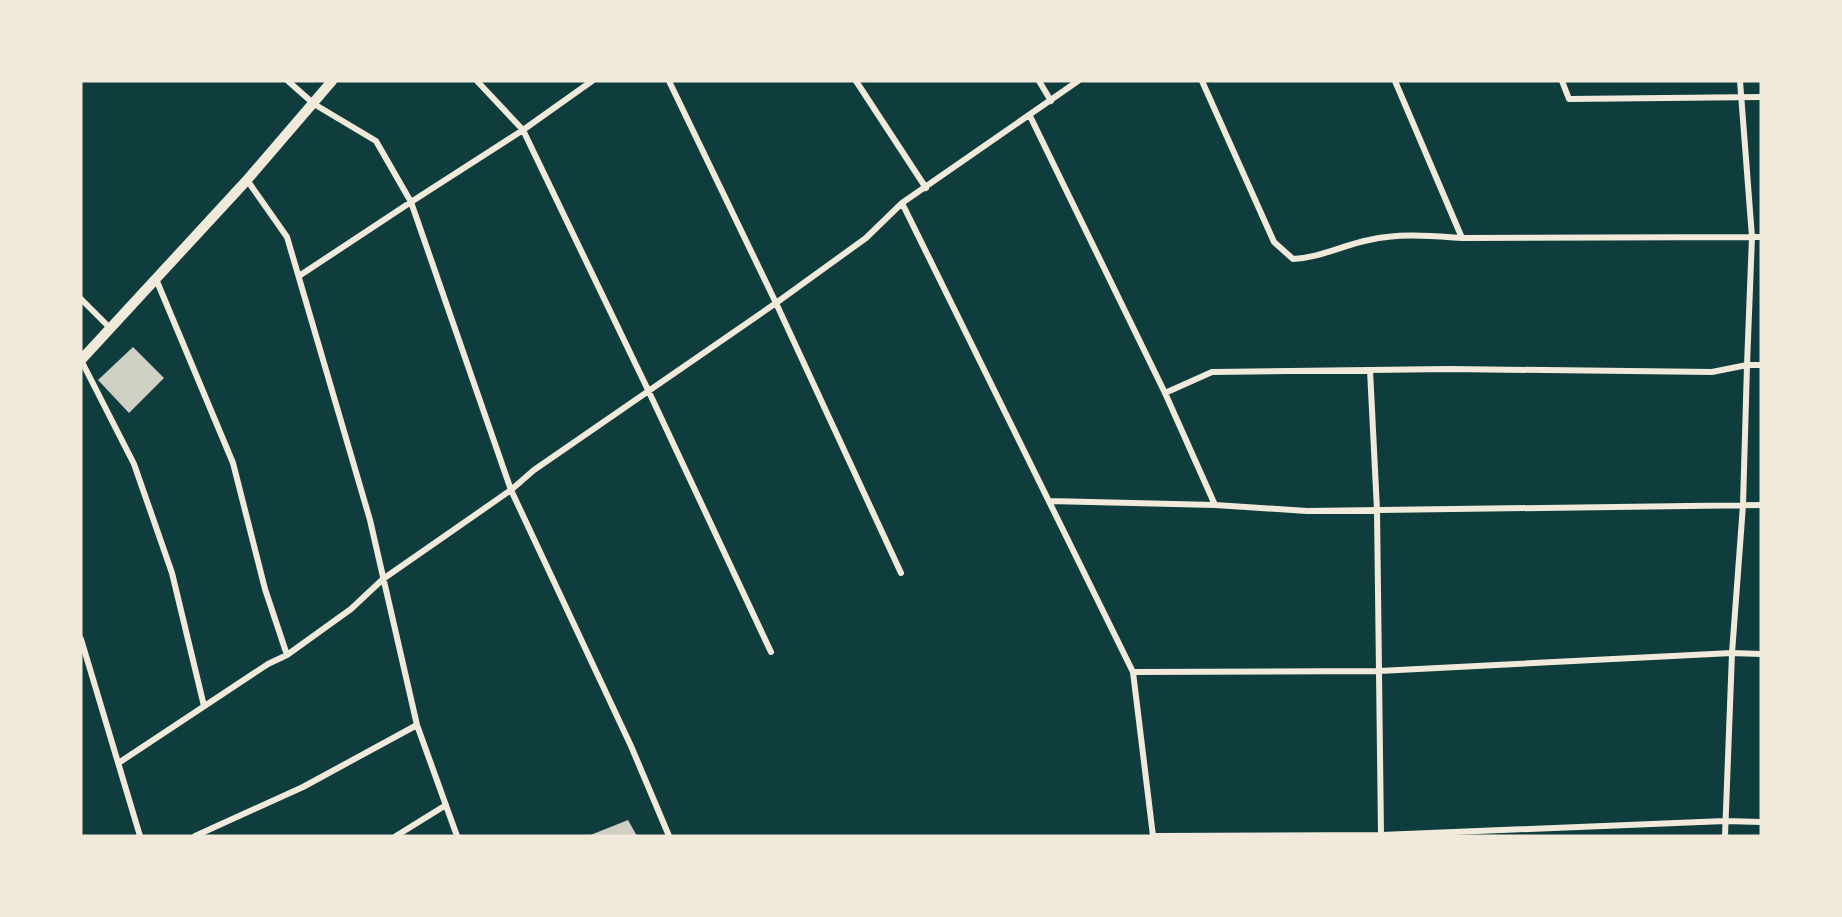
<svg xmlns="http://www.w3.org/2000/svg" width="1842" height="917" viewBox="0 0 1842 917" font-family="'Golos Text',sans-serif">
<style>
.building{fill:#cfcfc3}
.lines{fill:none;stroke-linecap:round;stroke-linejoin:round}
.minor{stroke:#f1e9da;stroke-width:6}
.tertiary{stroke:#f1e9da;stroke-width:10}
</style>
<rect width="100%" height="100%" fill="#0f3d3e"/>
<!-- building -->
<path class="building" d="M133 347 164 378 129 413 98 380Z
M628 820 637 836H588Z"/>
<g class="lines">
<!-- minor -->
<path class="minor" d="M288 81 314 104 376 141 411 202 523 130 649 392 771 652
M477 81 523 130 592 81
M669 81 776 303 901 573
M856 81 926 188
M1039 81 1051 101
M1202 81 1274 242 1293 259C1320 258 1343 245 1369 240 1400 233 1431 236 1462 238
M1395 81 1462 238 1752 237 1747 365H1761
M1562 81 1569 99 1761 97
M1740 81 1752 237H1761
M1030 116 1165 393 1215 505 1307 511 1761 505
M247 180 287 237 370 520 417 725 457 836
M902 203 1133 672 1153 836 1381 835 1725 821 1761 822
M299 276 411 202 511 490 631 746 669 836
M156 279 233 463 265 589 287 655
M81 299 110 328
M81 360 134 464 172 573 204 706
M1370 370 1377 510 1381 835
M1165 393 1212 372 1449 369 1712 372 1747 365 1743 505 1732 653 1761 654
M1049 501 1215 505
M81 639 140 836
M1133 672 1379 671 1732 653 1725 836
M120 762 268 664 287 655 351 609 383 579 511 490 534 470 776 303 866 238 902 203 1078 81
M195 836 303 787 417 725
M396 836 446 805"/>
<!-- tertiary -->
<path class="tertiary" d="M81 360 247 180 332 81"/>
</g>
<!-- border -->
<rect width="1842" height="917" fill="none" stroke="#f1e9da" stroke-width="165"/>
</svg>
